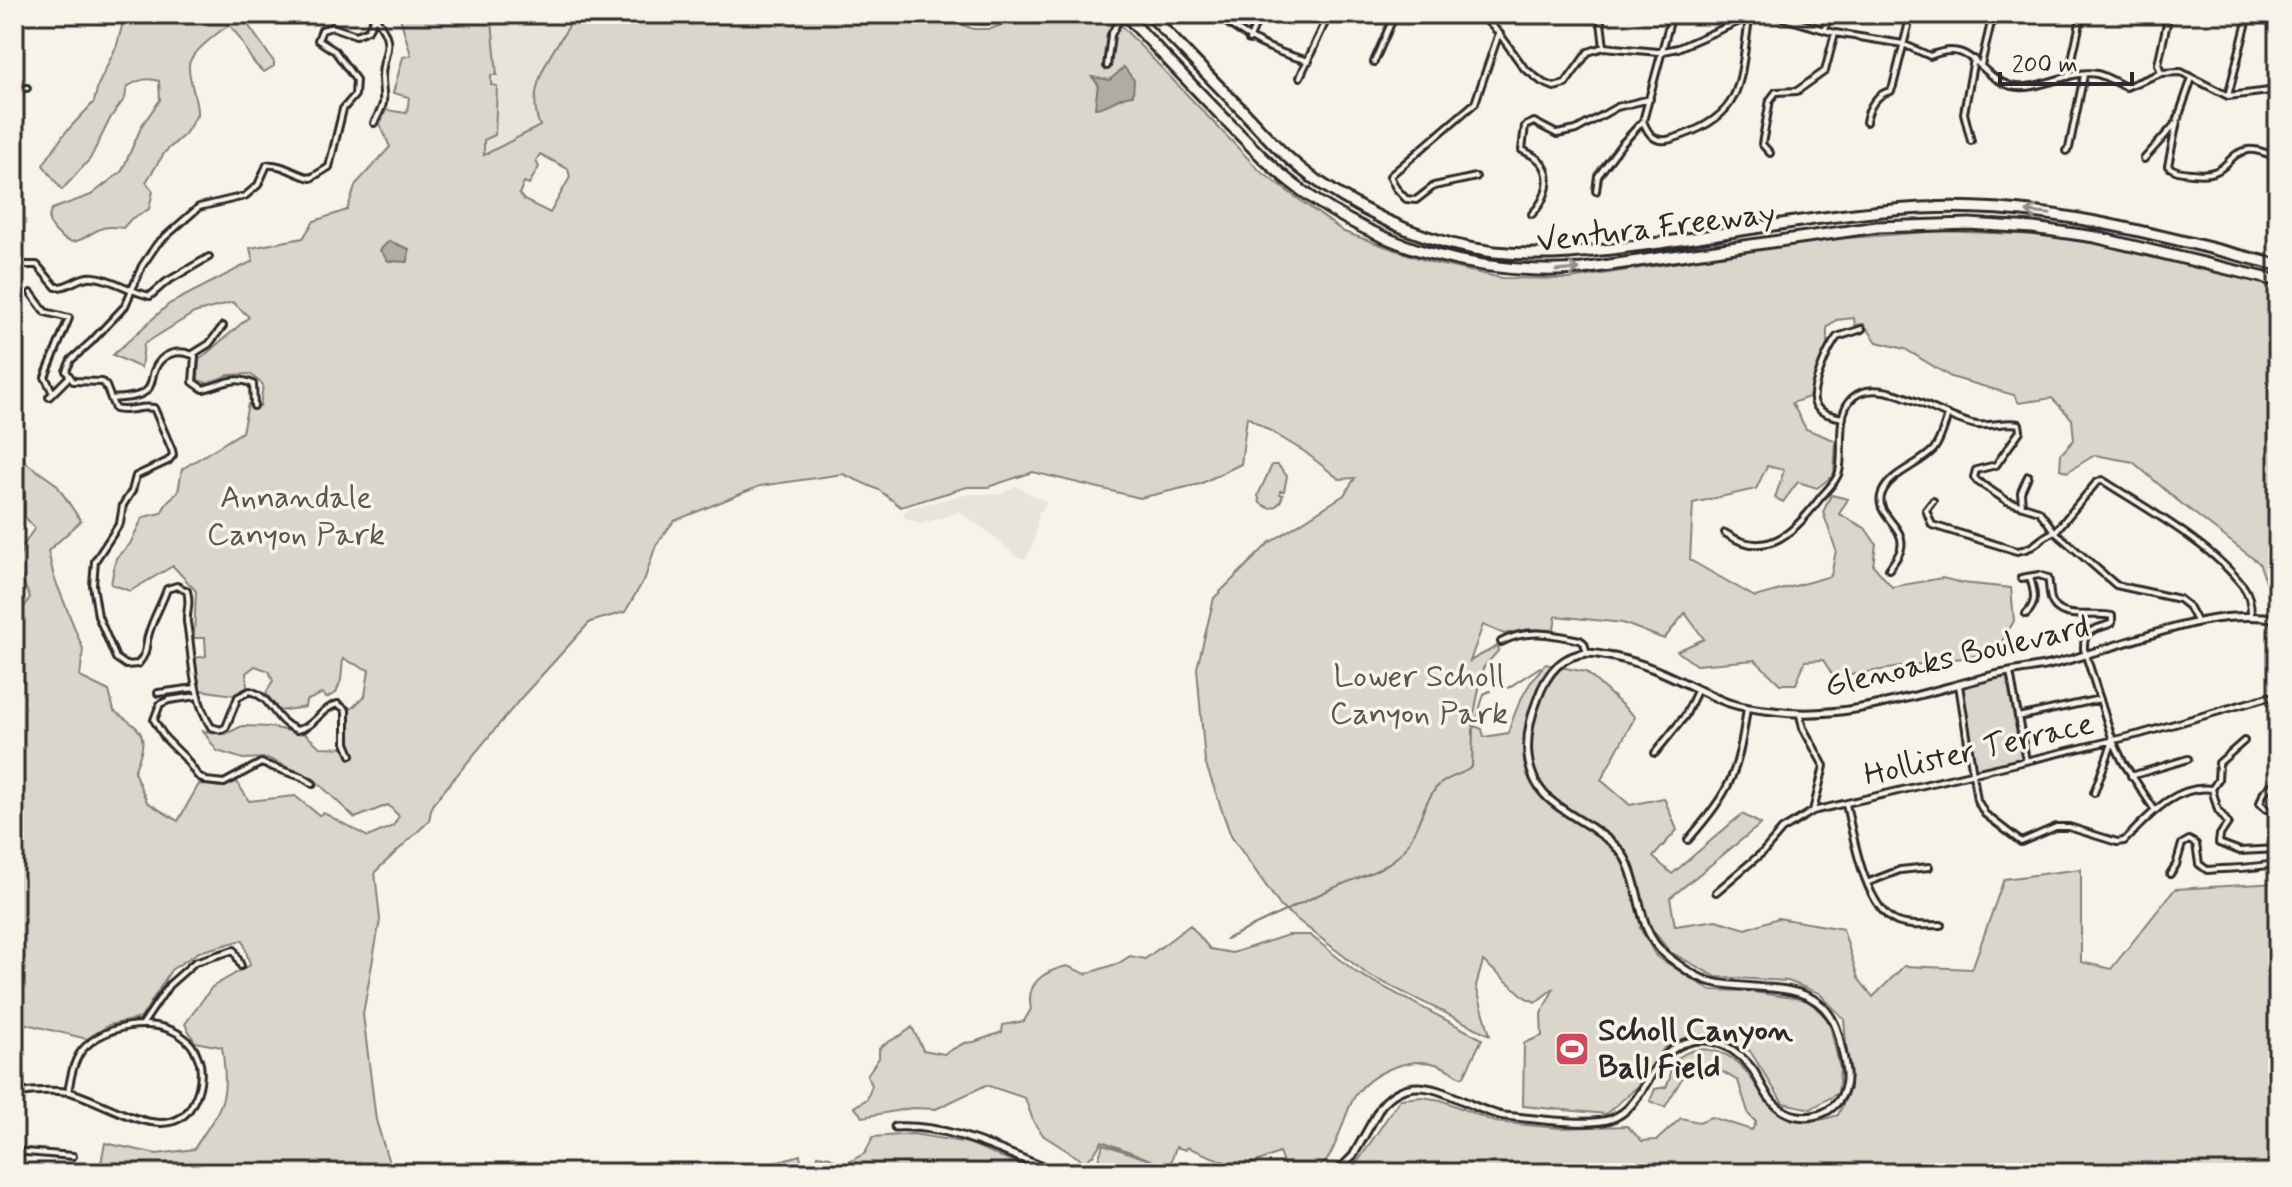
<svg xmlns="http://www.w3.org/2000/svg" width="2292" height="1187" viewBox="0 0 2292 1187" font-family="Mynerve,sans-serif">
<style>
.built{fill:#e8e4da}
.green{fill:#dad6cc;stroke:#82807c;stroke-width:2;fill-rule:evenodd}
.water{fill:#afaca4;stroke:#7a7874;stroke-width:2}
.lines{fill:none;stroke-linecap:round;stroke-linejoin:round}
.stream{stroke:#7a7874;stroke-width:2}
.minor-casing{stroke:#2b2b2b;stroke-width:10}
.tertiary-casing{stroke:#2b2b2b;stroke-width:11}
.motorway-casing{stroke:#2b2b2b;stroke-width:15}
.minor{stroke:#f7f3e8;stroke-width:4}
.tertiary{stroke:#f7f3e8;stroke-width:5}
.motorway{stroke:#f7f3e8;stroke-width:9}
.oneway{stroke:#918f8a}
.labels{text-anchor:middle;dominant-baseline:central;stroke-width:7;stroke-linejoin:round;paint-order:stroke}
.street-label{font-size:32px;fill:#2b2b2b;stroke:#f7f3e8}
.park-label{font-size:32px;fill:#575653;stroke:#f7f3e8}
.poi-label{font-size:32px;font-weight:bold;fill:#2b2b2b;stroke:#f7f3e8;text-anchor:start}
</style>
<rect width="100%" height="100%" fill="#f7f3e8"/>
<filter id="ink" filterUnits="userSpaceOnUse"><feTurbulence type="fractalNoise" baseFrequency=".0125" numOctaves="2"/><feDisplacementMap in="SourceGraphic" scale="16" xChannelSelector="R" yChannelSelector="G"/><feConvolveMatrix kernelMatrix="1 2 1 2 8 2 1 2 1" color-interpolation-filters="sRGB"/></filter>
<g filter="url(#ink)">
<!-- built -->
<path class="built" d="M498 14H577L544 66 538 82 541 126 484 156V140L496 86H491V75H497L492 20Z
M1016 486 1046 502 1043 509 1039 511 1034 542 1026 559 1017 557 991 534 959 512 921 524 904 517 903 514 907 509 917 506 969 494H1001Z"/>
<!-- green -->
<path class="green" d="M121 14H245L249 26 274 62V66L264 72C247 61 244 38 229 25 220 31 190 53 189 65 188 80 198 99 197 115L185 134 165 152 146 182 153 191 149 209 131 219 123 228C116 227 110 226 103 228 84 234 75 253 56 232 48 223 47 220 52 209L91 195 122 171 142 125 160 100 159 81C147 77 138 80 127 87L125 98 111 117 90 159 62 190 43 165 65 133 94 102 98 85 117 45 122 26Z
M399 14H498L492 21 497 75H491V85L497 86 495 135 484 140V155L540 126C523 85 556 47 577 14H937L973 29H990L1004 24 1019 14H1110L1260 171 1344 232 1433 263 1502 278 1570 279 1821 240 1940 231 2042 235 2111 246 2278 287V587L2267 584 2259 563 2177 500 2133 462 2095 455 2067 472 2060 469 2061 454 2074 440 2072 419 2052 398 2019 403 2014 395 1951 377 1905 349 1877 342 1864 324 1855 325 1854 318 1836 320 1827 328V345L1809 397 1792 403 1806 429 1836 441 1834 475 1817 488 1798 482 1783 502 1775 498 1784 470 1767 466 1756 489 1693 503 1690 560 1755 597 1831 576 1836 550 1823 512 1831 495 1848 499 1839 514 1865 528 1876 544 1873 565 1892 587 1942 578 1962 583 2011 588 2014 621 1995 653 1834 677 1823 660 1805 661 1796 684H1780L1755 660 1696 665 1677 651 1704 639 1685 613 1664 639 1623 623 1556 616 1554 630 1527 629 1504 634 1483 625 1470 661 1499 645 1498 651 1483 668 1472 725 1482 729 1484 737 1508 733C1517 705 1525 687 1545 664L1586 672 1635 717 1601 780 1630 805 1664 798 1677 830 1653 857 1672 874 1742 814 1761 824 1670 898 1675 926 1716 920 1746 929 1778 918 1843 929 1858 978 1873 997 1904 966 1972 969 2004 879 2081 869V962L2111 969 2175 889 2278 883V1173H1350L1400 1099 1422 1097 1441 1100 1495 1122 1559 1128 1627 1126 1642 1141 1657 1140 1681 1118 1699 1122 1711 1117 1752 1130 1756 1122 1749 1115 1738 1081 1714 1067 1691 1063 1665 1107 1650 1101 1655 1089 1666 1087 1670 1078V1065C1681 1054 1694 1047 1710 1050 1753 1057 1755 1100 1783 1116 1801 1126 1819 1121 1838 1115L1850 1089 1844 1019 1819 993 1788 981 1716 977 1670 952 1652 929 1640 928 1656 956 1710 990 1745 991 1808 1000 1829 1021 1840 1069 1838 1093 1811 1109 1783 1103 1750 1051 1709 1036 1664 1048 1636 1088 1606 1114 1523 1106 1524 1043 1542 1036 1541 1014 1554 988 1536 1002 1526 998 1483 961 1476 986 1490 1035 1368 975 1281 907 1231 836 1205 762 1197 668 1214 598 1269 543 1344 495 1355 478 1339 479 1305 452 1247 417 1241 464 1200 484 1140 498 1033 472 988 487H967L901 507 879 490 843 474 760 486 674 521 656 545 645 578 625 612 590 622 521 698 432 805 429 821 375 872 380 920 363 1014 376 1120 392 1173H99L105 1143 157 1154 194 1149C223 1105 230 1100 222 1047L195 1042 185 1024 212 987 250 965 243 940 199 952 171 970 141 1018 109 1025 87 1039 14 1021V603L18 610 23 609 30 597C15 569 15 553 35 528L25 517V490L14 484V430L19 433 25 462 56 484 81 521 48 551 54 577 83 649 80 677 109 691 114 711C147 733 148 735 134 772L147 802 178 821 199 784 220 787 237 782 249 801 295 796 319 815 324 813 368 837 393 826 399 816 388 805 355 818 313 778 267 758 243 759 217 751 203 731 226 734 242 726 270 727 305 734 320 747 350 748V710L365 696 369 670 343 659 341 680 336 693 326 698 323 693 306 701 305 707 279 711 266 693 273 681 269 671 255 666 246 673 247 687 234 695 200 690 195 658 206 656 205 638H194L196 591 173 566 130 591 111 584 116 558 130 544 143 517 161 513 168 501 178 492 182 469 242 432 248 404 260 406 263 385 250 374 229 375 207 383 198 380 199 360 249 317 233 302 194 313 144 344 141 368 113 355 169 304 253 261 250 248 303 238 314 221 347 210 356 184 390 147 380 124 386 110 407 113 409 97 393 93 403 57 411 55ZM540 154 568 169 570 177 550 213 524 200 519 194 524 182 529 184 539 167 536 161Z
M1272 465H1278L1287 476 1284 491H1280V494L1283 495C1281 502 1277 508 1269 508L1260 503 1258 495Z
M2010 672 2026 761 1972 774 1959 685Z
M1190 925 1210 949 1232 953 1288 935H1310L1357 973 1482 1039 1464 1076 1461 1077C1454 1073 1446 1068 1439 1065 1411 1055 1371 1072 1355 1096 1344 1114 1338 1145 1327 1160 1318 1172 1301 1173 1287 1173L1279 1153 1246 1166 1245 1170 1187 1147 1186 1150 1176 1147 1169 1168 1182 1173H1110L1096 1168 1103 1144 1161 1164 1102 1141 1094 1154 1085 1162 1044 1136 1034 1123 1025 1098 986 1085 936 1109 912 1108 863 1117 854 1107 867 1099 872 1085 867 1075 879 1058V1049C887 1040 901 1038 912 1027L923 1050 944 1054 964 1043 974 1042 1002 1032 1003 1025 1024 1021 1031 1009C1025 983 1044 971 1067 966L1086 974 1119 963 1130 956 1145 959Z
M913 1134 968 1143 1041 1173H814L818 1155 830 1157 842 1166 865 1153 873 1137Z
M800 1155 802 1165 775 1173H737Z"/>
<!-- water -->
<path class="water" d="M945 14H1012C990 32 969 25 945 14Z
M1124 67 1134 80 1133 95C1119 95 1110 107 1095 108L1098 84 1092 77 1110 80Z
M389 241 409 249 408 262 388 261 380 250Z"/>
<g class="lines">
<!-- stream -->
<path class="stream" d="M1508 688 1540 667
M1226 939C1261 923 1296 905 1331 889 1353 879 1378 873 1397 857 1418 839 1419 808 1436 788 1447 776 1460 776 1472 767L1473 730 1484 694 1490 691"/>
<!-- minor casing -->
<g class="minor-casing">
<path id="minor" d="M1215 14C1247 38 1269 51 1309 61
M1480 14 1499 33 1524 68 1542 82 1554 87 1565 84 1588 52 1604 47 1658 52 1678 48 1749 17 1770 14 1835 33 1903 44 1930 56C1972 37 1978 76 2011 86 2036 93 2070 69 2097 74 2106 76 2117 83 2126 87L2161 73 2181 72 2228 96 2278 90
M1600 14 1604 47
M1825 30 1829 14
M1249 40 1260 14
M1374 62 1395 14
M1981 65 1993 14
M1107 66 1111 35 1122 14
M2161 73 2158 64 2169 14
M1300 77 1329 14
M2068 77 2082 14
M2192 78 2177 121 2168 166C2175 172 2183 172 2192 173 2231 178 2223 154 2248 150 2257 148 2269 155 2278 157
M14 88H27
M2228 96 2249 14
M1643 121C1648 134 1655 144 1671 139 1749 116 1738 81 1750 14
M1866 122C1868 108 1877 93 1891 91L1893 86 1911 14
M374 123C387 100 383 103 382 79 381 51 399 48 375 17
M1971 141 1964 113 1974 59
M2066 151 2069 148 2084 75
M1770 153 1762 144 1770 100 1776 92 1797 91 1825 71 1835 33
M2144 159 2176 123
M1476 177 1434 186 1416 200 1406 199 1396 188 1390 176 1475 103 1499 33
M1596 191 1598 176 1621 145 1643 121 1672 14
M1532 214C1545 201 1555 177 1540 161 1535 156 1528 153 1522 150L1525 126 1534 122 1557 134 1576 130 1617 107 1650 99
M14 265H37L56 287C70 288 79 275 94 277 114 279 130 292 150 296L166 282 209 257
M31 293 45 312 69 318 45 377 53 393
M193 354 209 344 223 326
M49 397 69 377
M112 399C122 398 141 398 148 389 152 384 152 377 154 371 161 353 178 348 195 356L193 382 203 389C222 385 233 375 253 384L254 406
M1843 418C1833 416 1820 414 1815 404 1809 390 1828 349 1837 337L1862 329
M1933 501 1926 510 1932 525 2017 551C2039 548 2039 536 2055 532L2096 483 2102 480C2148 510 2210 543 2243 586 2250 595 2251 605 2251 615
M2022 506 2021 492 2028 476
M1725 533C1768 562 1796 530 1821 497 1827 490 1836 482 1839 472 1845 449 1832 405 1860 393 1890 379 1945 420 1977 425 1991 427 2005 421 2019 424L2020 431 1996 465 1976 470 1974 477 1977 481 2007 501 2039 511 2055 532 2116 585 2179 599 2188 606 2196 621
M1889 569C1893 563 1900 555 1901 548 1906 525 1873 515 1882 493 1890 473 1920 465 1934 449 1941 440 1944 426 1948 415
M2021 578 2039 575 2048 578C2050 585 2049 592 2051 599 2058 623 2095 611 2112 616V623C2097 630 2083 627 2084 649L2113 741 2123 762 2154 809
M2026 614C2038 603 2034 591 2030 577
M1501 642C1527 628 1552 634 1580 640L1584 643 1587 653
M2010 672 2026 761
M1959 685 1977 800 1985 814 2021 842 2056 827H2069L2117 842 2124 841C2148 817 2175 784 2212 789
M158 693 195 688
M197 696 169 700 160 704 154 720 165 738 185 758 197 775 206 781 224 783 261 763 302 777 313 784
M1800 715 1803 728 1824 766 1813 811
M2018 717 2100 699
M1655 753 1685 716 1698 689
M351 755 346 743V710L338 704C320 708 315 727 297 730 271 720 274 698 250 691L238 697 226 727 221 730 211 727C191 695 193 657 187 622 186 609 191 605 187 591L177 586 167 589C162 604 153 618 149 633 144 647 149 651 138 664L126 665 116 658 98 616 93 585 95 561 120 523 123 505 132 491 136 476 168 461 173 455 172 450 154 408C140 405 129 413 115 409L106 386 102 382 73 381 66 371 71 360 91 342 125 306 142 266 157 244 199 207 245 196 258 185 267 165C281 163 296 175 311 178L329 167 343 109 355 95 356 80 335 51 318 40 322 30 332 27 356 35 368 30 377 14
M2131 776 2188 759
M2278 780 2264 792 2260 803 2266 809 2278 810
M2212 789 2218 810 2228 823 2220 835 2219 843 2240 851 2278 849
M2212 789 2218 780 2219 763 2244 741
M2094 793 2113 741
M1846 804C1853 836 1865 908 1897 922 1911 927 1927 925 1941 925
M1688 840C1732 789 1738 773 1747 708
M2170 874 2176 865 2182 844 2189 840 2196 844 2199 864 2207 870C2233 868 2252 869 2278 863
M1869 882 1900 870 1929 867
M1716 892 1763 852 1782 830 1813 811 2140 734 2268 697H2278
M142 1025 169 985 195 962 234 950 241 966
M14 1094C30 1091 52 1090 69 1092 103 1099 172 1152 194 1101 200 1090 203 1072 199 1060 184 1013 114 1018 85 1047 73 1059 71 1077 68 1092
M14 1151 73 1156"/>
</g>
<!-- tertiary casing -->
<g class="tertiary-casing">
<path id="tertiary" d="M895 1127C955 1124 1004 1154 1060 1173
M1336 1173 1353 1156 1381 1106C1419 1061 1462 1109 1504 1116 1530 1118 1589 1127 1611 1119 1649 1105 1648 1050 1692 1041 1716 1036 1739 1051 1753 1070 1761 1082 1766 1098 1778 1107 1800 1125 1835 1117 1844 1090 1849 1076 1844 1060 1841 1046 1829 973 1765 994 1712 982 1695 978 1679 965 1666 955 1636 931 1642 888 1625 858 1617 844 1604 837 1592 828 1578 819 1561 810 1548 798 1520 771 1525 730 1538 698 1546 675 1561 655 1587 653 1596 653 1606 656 1614 657 1657 666 1682 683 1721 700 1737 707 1755 709 1773 711 1843 721 1915 695 1983 678 2003 672 2024 670 2044 666 2065 662 2084 655 2104 649 2162 632 2217 609 2278 619"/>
</g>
<!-- motorway casing -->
<g class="motorway-casing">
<path id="motorway" d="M1125 14C1155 47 1186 79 1217 111 1244 138 1270 168 1301 190 1383 250 1481 276 1582 269L1877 227 1969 224 2033 228 2095 237 2278 281
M1149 14C1180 46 1211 79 1243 111 1267 137 1290 163 1319 182 1371 217 1432 245 1495 252 1551 258 1604 250 1660 243 1747 230 1834 213 1922 208 2043 201 2161 236 2278 265"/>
</g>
<!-- minor -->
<use href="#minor" class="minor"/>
<!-- tertiary -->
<use href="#tertiary" class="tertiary"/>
<!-- motorway -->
<use href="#motorway" class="motorway"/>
</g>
<!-- one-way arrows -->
<defs><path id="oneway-shaft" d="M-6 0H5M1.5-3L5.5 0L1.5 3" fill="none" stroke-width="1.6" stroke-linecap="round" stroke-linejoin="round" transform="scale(2)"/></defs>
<g class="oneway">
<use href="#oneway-shaft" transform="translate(2038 213) rotate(-174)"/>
<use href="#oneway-shaft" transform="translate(1568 270) rotate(-4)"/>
</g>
</g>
<!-- icons -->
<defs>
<g id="stadium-square" transform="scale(1.8)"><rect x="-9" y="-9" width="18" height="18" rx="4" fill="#d1495b" stroke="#f7f3e8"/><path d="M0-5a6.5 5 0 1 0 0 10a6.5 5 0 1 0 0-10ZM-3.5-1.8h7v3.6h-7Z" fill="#fff"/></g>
</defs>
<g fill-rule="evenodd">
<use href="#stadium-square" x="1572" y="1049"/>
</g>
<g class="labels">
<!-- street labels -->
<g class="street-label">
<text transform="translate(1656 228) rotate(-7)">Ventura Freeway</text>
<text transform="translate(1957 657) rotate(-13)">Glenoaks Boulevard</text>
<text transform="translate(1979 750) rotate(-13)">Hollister Terrace</text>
</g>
<!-- park labels -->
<g class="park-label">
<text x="296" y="498">Annandale<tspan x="296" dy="37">Canyon Park</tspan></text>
<text x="1419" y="677">Lower Scholl<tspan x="1419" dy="37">Canyon Park</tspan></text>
</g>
<!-- poi labels -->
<g class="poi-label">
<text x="1598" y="1031">Scholl Canyon<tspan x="1598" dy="37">Ball Field</tspan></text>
</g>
</g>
<!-- margin -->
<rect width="2292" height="1187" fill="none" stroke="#f7f3e8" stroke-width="48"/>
<rect x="24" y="24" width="2244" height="1139" fill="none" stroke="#2b2b2b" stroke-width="3" filter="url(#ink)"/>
<!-- scale -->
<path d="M2000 72v12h132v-12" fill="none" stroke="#2b2b2b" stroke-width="4"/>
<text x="2012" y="72" font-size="24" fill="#2b2b2b" stroke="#f7f3e8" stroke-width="6" paint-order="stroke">200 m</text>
</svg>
